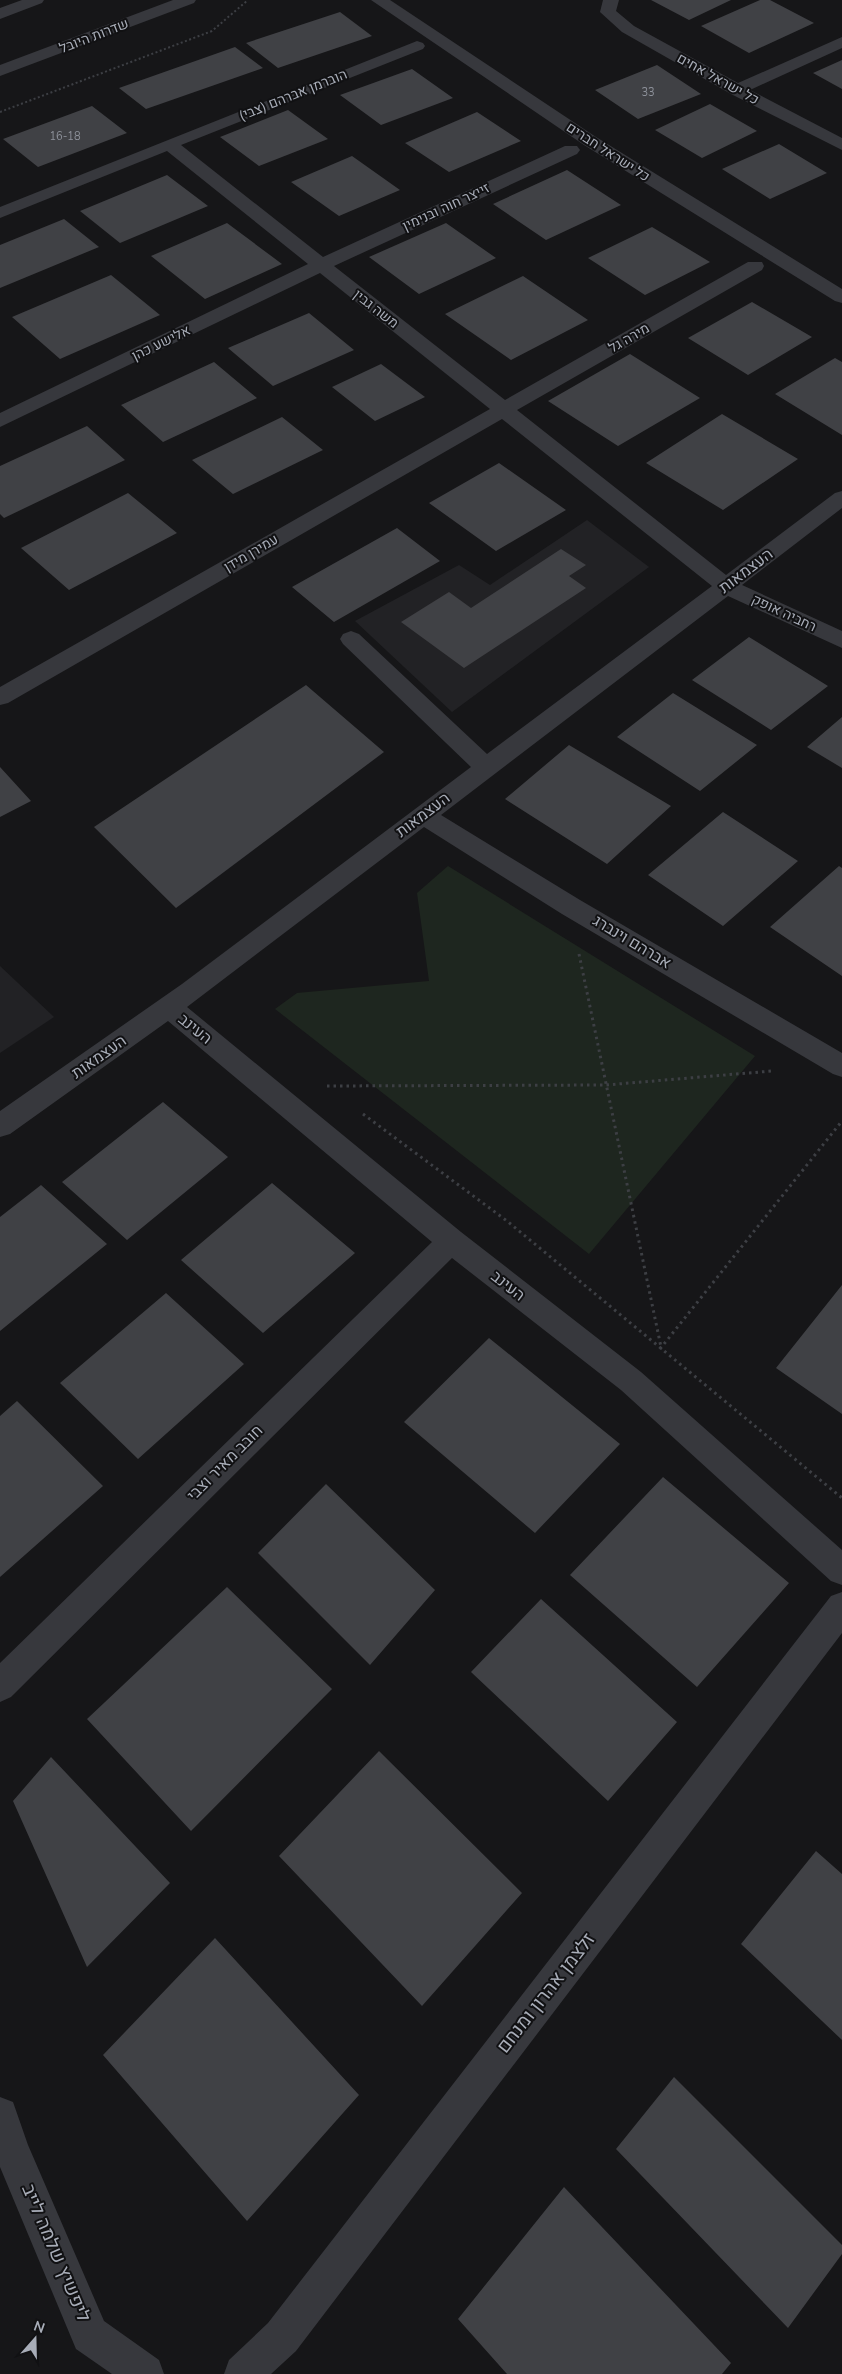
<svg xmlns="http://www.w3.org/2000/svg" width="842" height="2374" viewBox="0 0 842 2374" font-family="'Nunito Sans',Heebo,sans-serif">
<style>
.built{fill:#222225}
.green{fill:#1e261f}
.building{fill:#404145}
.lines{fill:none;stroke-linecap:round;stroke-linejoin:round}
.path-far1{stroke:#3d3f44;stroke-width:2;stroke-dasharray:2 2.5;stroke-linecap:butt}
.path{stroke:#3d3f44;stroke-width:3;stroke-dasharray:2.5 4;stroke-linecap:butt}
.minor{fill:#37383d;fill-rule:evenodd}
.labels{text-anchor:middle;dominant-baseline:central;stroke-width:4;stroke-linejoin:round;paint-order:stroke}
.far-number-label{font-size:11px;fill:#8e929b}
.far-street-label{font-size:14px;fill:#a8adb8;stroke:#111113}
.street-label{font-size:16px;fill:#a8adb8;stroke:#111113}
.near-street-label{font-size:19px;fill:#a8adb8;stroke:#111113}
</style>
<rect width="100%" height="100%" fill="#161618"/>
<!-- built -->
<path class="built" d="M587 520 649 567 452 712 355 621 459 565 490 585Z
M0 966 54 1017 0 1053Z"/>
<!-- green -->
<path class="green" d="M448 866 755 1056 589 1254 275 1009 297 993 429 981 417 893Z"/>
<!-- building -->
<path class="building" d="M651 0H731L689 20Z
M760 0H770L814 23 749 53 701 26Z
M340 12 372 36 278 68 246 43Z
M235 47 263 68 146 109 119 88Z
M842 60V89L813 73Z
M657 65 701 94 638 119 595 90Z
M412 69 453 98 381 125 340 95Z
M710 104 757 131 702 158 655 130Z
M92 106 127 133 38 167 3 139Z
M288 110 328 139 259 166 220 137Z
M477 112 521 141 449 172 405 143Z
M779 144 827 173 770 199 722 169Z
M352 156 400 190 339 216 291 182Z
M567 170 621 205 546 240 493 204Z
M167 175 208 206 120 243 80 211Z
M64 219 99 247 0 288V245Z
M227 223 282 264 205 299 151 256Z
M446 223 496 258 419 294 369 257Z
M652 227 710 262 645 295 588 258Z
M111 275 160 315 60 359 12 317Z
M523 276 588 320 511 360 445 314Z
M752 302 812 337 748 375 688 338Z
M309 313 354 350 273 386 228 348Z
M630 354 700 398 618 446 548 401Z
M835 358 842 362V435L775 394Z
M214 362 257 398 163 442 121 405Z
M381 364 425 397 375 421 332 387Z
M722 414 798 459 723 510 646 463Z
M282 417 323 450 233 494 192 460Z
M87 426 125 460 4 518 0 514V466Z
M499 463 566 510 496 551 429 503Z
M128 493 177 533 69 590 21 548Z
M397 528 440 561 334 622 292 587Z
M561 549 586 565 569 576 586 588 464 668 401 622 449 592 471 608Z
M749 637 828 686 771 730 692 680Z
M306 685 384 752 176 908 94 827Z
M673 693 757 745 700 791 617 737Z
M842 717V768L807 747Z
M569 745 671 806 607 864 505 799Z
M0 767 31 801 0 817Z
M723 812 798 861 723 926 648 875Z
M839 866 842 868V976L770 927Z
M163 1102 228 1157 127 1240 62 1182Z
M272 1183 355 1253 263 1333 181 1260Z
M41 1185 107 1244 0 1331V1217Z
M842 1285V1414L776 1368Z
M166 1293 244 1364 138 1459 60 1383Z
M489 1338 620 1444 535 1533 404 1422Z
M17 1401 103 1486 0 1577V1416Z
M663 1477 789 1583 697 1687 570 1575Z
M326 1484 435 1590 370 1665 258 1553Z
M227 1587 332 1689 191 1831 87 1719Z
M541 1599 677 1722 608 1801 471 1672Z
M379 1751 522 1893 422 2006 279 1856Z
M51 1757 170 1883 87 1967 13 1801Z
M816 1851 842 1874V2040L741 1944Z
M215 1938 359 2095 247 2221 103 2055Z
M674 2077 842 2245V2254L788 2328 616 2149Z
M564 2187 731 2363 722 2374H507L458 2319Z"/>
<g class="lines">
<!-- path-far1 -->
<path class="path-far1" d="M0 112 212 31 248 0"/>
<!-- path -->
<path class="path" d="M579 954 661 1347
M327 1086 606 1085 772 1071
M363 1114 507 1221 842 1498
M660 1349 842 1121"/>
<!-- minor -->
<path class="minor" d="M22 0H44L42 3 0 19V8Z
M173 0H196L194 3 0 76V65Z
M371 0H390L596 137 842 289V303L835 301 584 145Z
M603 0H619L616 11 634 26 738 83 842 37V48L750 90 842 138V150L731 94 622 32 600 12Z
M417 41 423 43 425 46 423 49 181 145 323 257 565 146H577L580 150 577 154 334 266 505 400 748 262H762L764 266 762 270 517 410 726 575 835 493 842 491V508L742 585 842 631V648L728 596 441 815 580 900 842 1053V1077L833 1074 562 914 424 827 187 1007 461 1232 641 1372 842 1550V1585L831 1581 621 1390 452 1258 11 1697 0 1702V1663L432 1242 168 1021 10 1134 0 1137V1111L182 984 471 767 343 644 340 639 343 634 351 631 359 634 487 754 712 586 502 419 8 703 0 705V687L490 409 320 273 0 427V413L308 264 167 151 0 218V207Z
M842 1592V1633L296 2351 271 2374H224L229 2360 268 2323 831 1596Z
M0 2097 13 2102 28 2145 104 2321 159 2360 164 2374H112L76 2349 0 2167Z"/>
</g>
<g class="labels">
<!-- far-number labels -->
<g class="far-number-label">
<text x="648" y="92">33</text>
<text x="65" y="136">16-18</text>
</g>
<!-- far-street labels -->
<g class="far-street-label">
<text transform="translate(94 36) rotate(-21)">שדרות היובל</text>
<text transform="translate(718 79) rotate(29)">כל ישראל אחים</text>
<text transform="translate(293 95) rotate(-22)">הוברמן אברהם (צבי)</text>
<text transform="translate(608 152) rotate(33)">כל ישראל חברים</text>
<text transform="translate(446 207) rotate(-25)">זייצר חוה ובנימין</text>
<text transform="translate(376 309) rotate(38)">משה גבין</text>
<text transform="translate(629 338) rotate(-30)">מירה גל</text>
<text transform="translate(161 343) rotate(-26)">אלישע כהן</text>
<text transform="translate(251 553) rotate(-30)">עמירן מידן</text>
<text transform="translate(784 613) rotate(25)">רחביה אופק</text>
</g>
<!-- street labels -->
<g class="street-label">
<text transform="translate(746 571) rotate(-37)">העצמאות</text>
<text transform="translate(423 815) rotate(-37)">העצמאות</text>
<text transform="translate(632 942) rotate(31)">אברהם וינברג</text>
<text transform="translate(195 1029) rotate(39)">העינב</text>
<text transform="translate(99 1057) rotate(-35)">העצמאות</text>
<text transform="translate(508 1286) rotate(38)">העינב</text>
<text transform="translate(225 1463) rotate(-45)">חובב מאיר וצבי</text>
</g>
<!-- near-street labels -->
<g class="near-street-label">
<text transform="translate(546 1993) rotate(-52)">זלצמן אהרון ומנחם</text>
<text transform="translate(56 2253) rotate(67)">ליפשיץ שלמה לייב</text>
</g>
</g>
<!-- north arrow -->
<g transform="translate(35 2339) rotate(20)" stroke="#111113" stroke-width="4" paint-order="stroke">
<path d="M0-4L9 19L0 12L-9 19Z" fill="#a8adb8"/>
<text y="-8" font-size="14" font-weight="bold" text-anchor="middle" fill="#a8adb8">N</text>
</g>
</svg>
